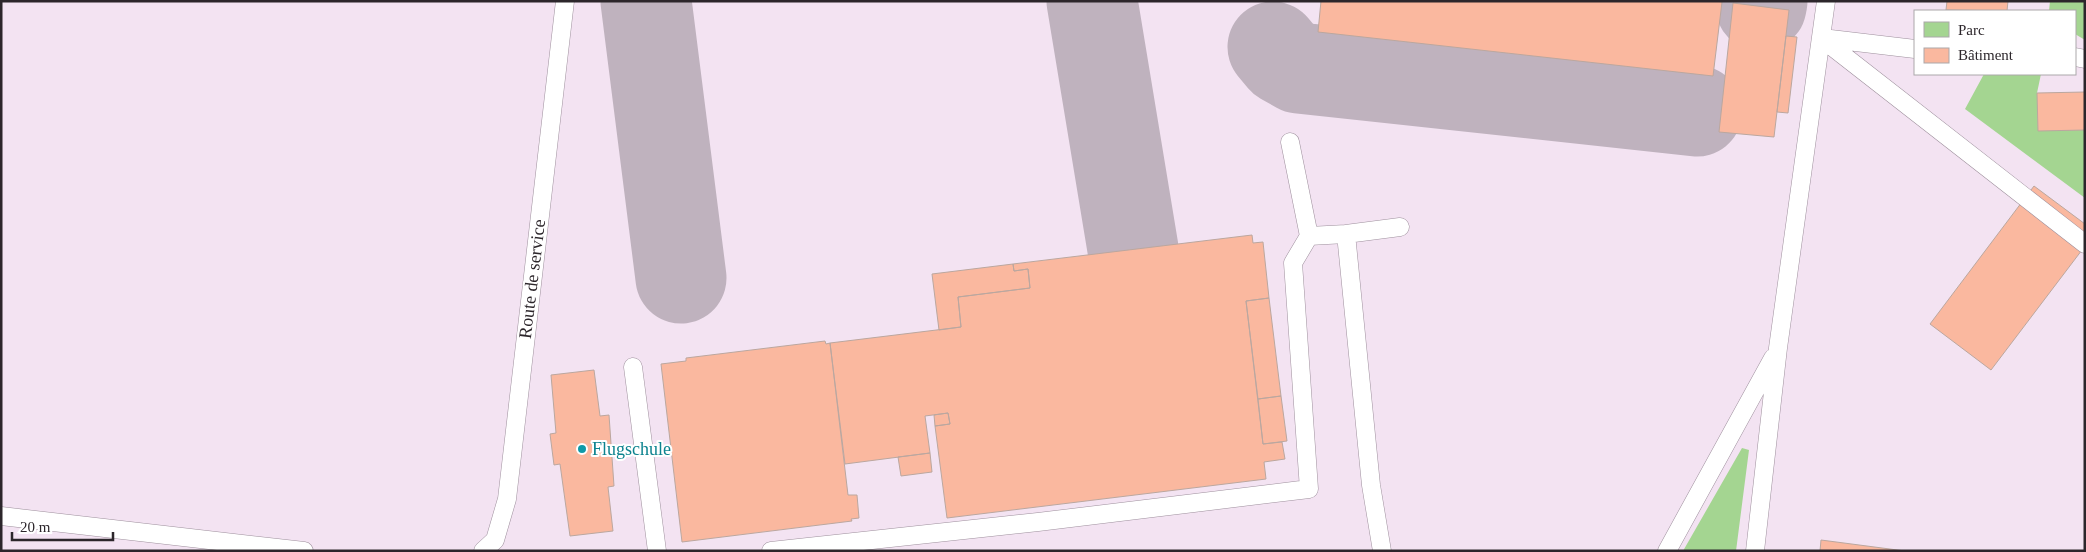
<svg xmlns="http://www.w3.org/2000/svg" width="2086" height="552" viewBox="0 0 2086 552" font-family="'Times New Roman',serif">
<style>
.green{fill:#a4d591}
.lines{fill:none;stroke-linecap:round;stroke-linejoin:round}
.taxiway{stroke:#bfb2be;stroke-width:91}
.building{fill:#fab89f;stroke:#bba79f}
.lane-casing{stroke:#9e909d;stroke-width:19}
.lane{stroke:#fff;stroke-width:18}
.culture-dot{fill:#0f9aa8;stroke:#fff;stroke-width:2}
.labels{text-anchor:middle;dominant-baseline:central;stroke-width:4;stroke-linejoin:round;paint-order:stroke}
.street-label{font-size:18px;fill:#2c262b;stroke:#fff}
.culture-label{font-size:18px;fill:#0d838f;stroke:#fff;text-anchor:start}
</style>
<rect width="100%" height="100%" fill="#f3e3f2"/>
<!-- green -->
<path class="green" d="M2050 1H2085V40L2075 34V11H2049Z
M1984 74H2041L2037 93 2085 130V198L1965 109Z
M1742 448 1749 450 1736 551H1683Z"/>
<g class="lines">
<!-- taxiway -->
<path class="taxiway" d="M646 1 681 278
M1092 1 1133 249
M1761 6 1762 1
M1273 47 1283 59 1299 68 1697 111"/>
</g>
<!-- building -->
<path class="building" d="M1321 1H1716L1722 2 1713 76 1318 32Z
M1947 1H2008L2007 11 1946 10Z
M1733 3 1789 10 1774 137 1719 132Z
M1786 36 1797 37 1788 113 1777 112Z
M2085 92V130L2038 131 2037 93Z
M2034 186 2085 224V246L1991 370 1930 324Z
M1252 235 1253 243 1263 242 1269 298 1246 301 1263 444 1282 442 1285 459 1264 462 1266 479 947 518 935 426 950 424 948 413 925 416 930 453 845 464 830 343 961 327 958 297 1030 288 1028 269 1014 271 1013 264Z
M1013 264 1014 271 1028 269 1030 288 958 297 961 327 939 330 932 274Z
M1269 298 1281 396 1258 399 1246 301Z
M825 341 826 344 830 343 848 495H857L859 518 851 519 852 521 682 542 661 364 686 361V358Z
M594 370 600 416 609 415 614 486 608 487 613 531 570 536 560 464 554 465 550 434 556 433 551 375Z
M1281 396 1287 441 1263 444 1258 399Z
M948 413 950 424 935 426 934 415Z
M930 453 932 472 901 476 898 457Z
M1821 540 1905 551H1820Z"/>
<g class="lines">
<!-- lane casing -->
<g class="lane-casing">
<path id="lane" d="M1821 38 2085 244
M1822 38 1915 49
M2075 57 2085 59
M1346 234 1400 227
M1309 236 1346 234 1371 485 1382 551
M633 367 657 551
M1 516 304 551
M483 551 495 540 507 499 565 1
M771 551 1038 522 1309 489 1293 263 1309 236 1290 142
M1667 551 1773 358
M1755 551 1778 348 1826 1"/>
</g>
<!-- lane -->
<use href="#lane" class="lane"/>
</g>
<!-- markers -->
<circle class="culture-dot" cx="582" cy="449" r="5"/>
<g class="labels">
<!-- street labels -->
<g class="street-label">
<text transform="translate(532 279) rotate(-83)">Route de service</text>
</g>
<!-- culture labels -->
<g class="culture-label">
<text x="592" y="449">Flugschule</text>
</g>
</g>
<!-- border -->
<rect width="2086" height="552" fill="none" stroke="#2c262b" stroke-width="5"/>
<!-- legend -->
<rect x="1914" y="10" width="162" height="65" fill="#ffffff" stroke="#aba8aa"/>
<rect x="1924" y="22" width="25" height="15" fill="#a4d591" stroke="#aba8aa"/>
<text x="1958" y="35" font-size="15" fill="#2c262b">Parc</text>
<rect x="1924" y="48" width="25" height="15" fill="#fab89f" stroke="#aba8aa"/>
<text x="1958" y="60" font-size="15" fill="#2c262b">Bâtiment</text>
<!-- scale -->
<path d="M12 532v8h101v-8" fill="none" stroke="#2c262b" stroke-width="2.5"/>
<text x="20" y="532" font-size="15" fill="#2c262b" stroke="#ffffff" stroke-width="4" paint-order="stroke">20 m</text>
</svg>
